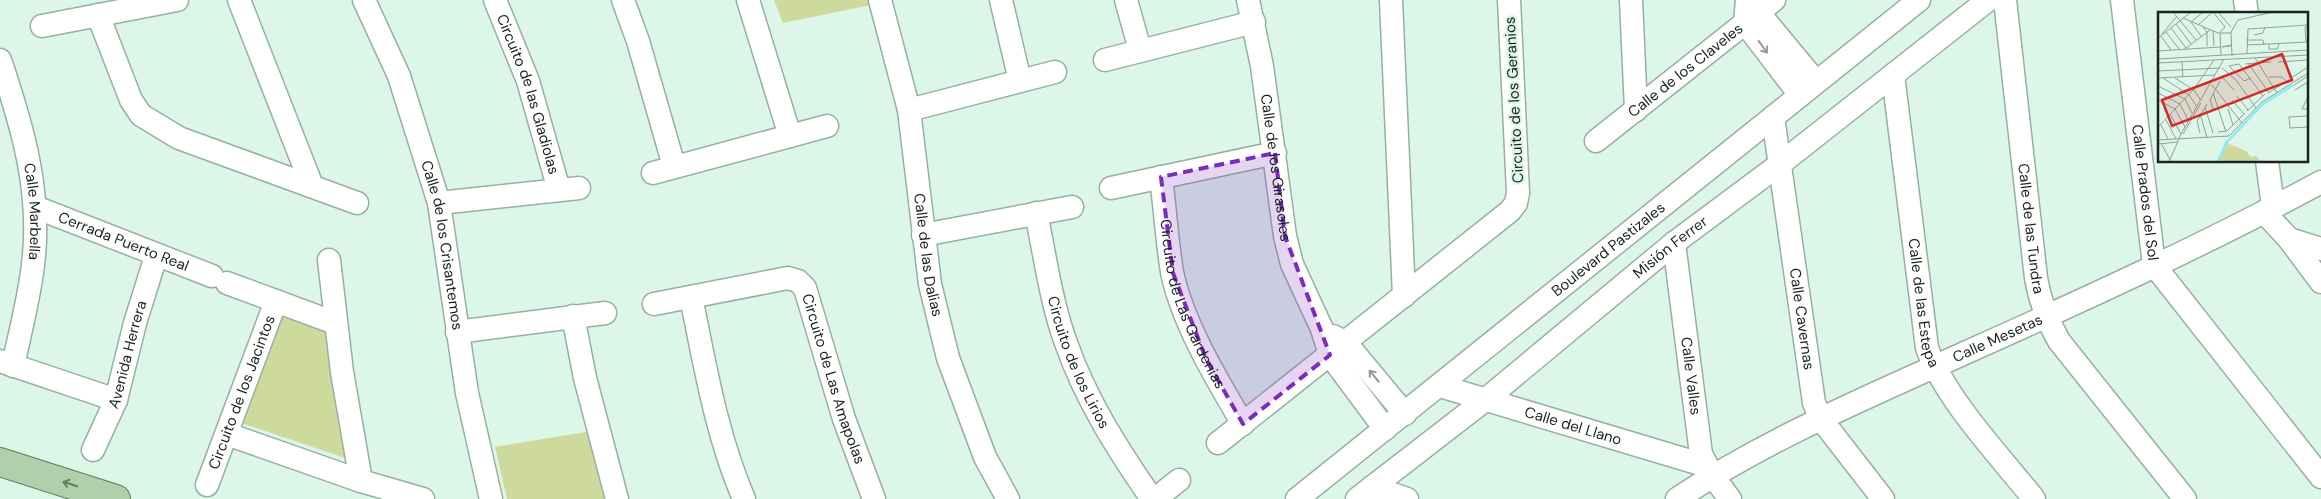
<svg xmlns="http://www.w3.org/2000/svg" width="2321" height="499" viewBox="0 0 2321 499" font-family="'DM Sans',sans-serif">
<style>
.green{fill:#cdda9c}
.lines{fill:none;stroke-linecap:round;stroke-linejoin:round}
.minor-casing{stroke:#97b0a3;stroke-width:25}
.major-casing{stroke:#5a7f56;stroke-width:30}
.minor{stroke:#fff;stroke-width:22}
.major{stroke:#b0d0ab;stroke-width:28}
.oneway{stroke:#989c9a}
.oneway2{stroke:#657a65}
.marked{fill:#7b2cbf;fill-opacity:0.2;stroke:#7b2cbf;stroke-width:4;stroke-dasharray:10 6;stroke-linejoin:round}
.labels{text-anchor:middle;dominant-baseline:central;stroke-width:4.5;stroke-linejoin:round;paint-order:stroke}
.street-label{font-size:15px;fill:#1a241f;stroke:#dcf6e8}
.inset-river{fill:none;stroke:#8ee8f5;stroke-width:2.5}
.inset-road{fill:none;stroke:#8ea298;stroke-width:1}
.view{fill:#d62828;fill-opacity:0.15;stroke:#d62828;stroke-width:2.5}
.inset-edge{fill:none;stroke:#1a241f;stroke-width:2.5}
</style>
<rect width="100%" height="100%" fill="#dcf6e8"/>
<!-- green -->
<path class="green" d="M774 0H870L871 5 783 23Z
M283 309 326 323 348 459 241 423Z
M592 431 609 499H507L495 447Z"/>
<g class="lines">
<!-- minor casing -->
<g class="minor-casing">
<g id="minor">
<path d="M239 0 312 186"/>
<path id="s1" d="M364 0 399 76 439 203 467 393 491 499"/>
<path id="s2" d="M495 0 528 81 559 190"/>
<path d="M623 0 638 41 674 166"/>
<path d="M748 0 790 136"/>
<path id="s3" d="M880 0 909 110 930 284 948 358 985 457 1008 499"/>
<path d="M1001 0 1020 81"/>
<path d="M1126 0 1140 50"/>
<path id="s4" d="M1248 0 1262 66 1285 236 1292 264 1322 329 1330 355 1385 429"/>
<path d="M1391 0 1404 296"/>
<path d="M1631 0 1636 110"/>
<path d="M1747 0 1745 23 1800 95"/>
<path id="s5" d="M2005 0 2036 278C2040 302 2047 320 2059 341L2185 499"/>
<path id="s6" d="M2122 0 2154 265 2321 477"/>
<path d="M2245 0 2247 14"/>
<path d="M1747 4 1758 12 1816 82"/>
<path d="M98 15 131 100 141 115 179 138 357 203"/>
<path d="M42 26 177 0"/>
<path id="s7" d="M0 60C23 128 42 193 33 265 29 299 20 332 13 366"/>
<path d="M1105 60 1254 22"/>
<path id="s8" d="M1893 75 1927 348C1946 400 1999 455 2034 499"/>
<path d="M909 110 1055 72"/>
<path id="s9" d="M1773 117 1814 403 1821 419 1883 499"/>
<path id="s10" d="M1596 141 1774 0"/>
<path d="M2267 161 2273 207"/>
<path d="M653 173 827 126"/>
<path id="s11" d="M1161 177C1165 209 1167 241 1172 272 1182 322 1217 380 1243 424"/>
<path d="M1111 188 1275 153"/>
<path d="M439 203 579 188"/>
<path id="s12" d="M35 207 212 276"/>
<path d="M2264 212 2289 239 2321 249"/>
<path id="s13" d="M1036 213C1045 256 1051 302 1066 343 1086 400 1118 450 1152 499"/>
<path d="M923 235 1072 207"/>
<path d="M2289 239 2321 282"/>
<path id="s14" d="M1674 243 1701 454 1712 475 1730 499"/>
<path d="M329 260 342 372 361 481"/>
<path d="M227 283 335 323"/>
<path d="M691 297C705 365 716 434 744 499"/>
<path id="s15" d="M654 304 788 278 798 281 805 288 844 419 874 499"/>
<path d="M573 316 585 378 617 499"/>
<path d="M457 332 605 313"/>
<path d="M1333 336 1346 343 1405 414"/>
<path d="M0 361 116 400"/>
<path id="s16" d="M1440 386 1707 466"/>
<path d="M227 434 361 481 423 499"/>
<path d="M1218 443 1510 211 1516 203 1518 193 1509 0"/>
<path id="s17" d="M93 450 116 400 135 323 156 256"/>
<path id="s18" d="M207 485 276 301"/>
<path d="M1372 487 1407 499"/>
<path d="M1155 499 1179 480"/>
<path id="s19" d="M1297 499 1919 0"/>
<path id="s20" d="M1357 499 1485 400 1674 243 1780 164 1988 0"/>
<path id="s21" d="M1677 499C1767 439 1868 397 1967 352 2086 299 2206 244 2321 182"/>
</g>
</g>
<!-- major casing -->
<g class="major-casing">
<path id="major" d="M0 462 116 499"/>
</g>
<!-- minor -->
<use href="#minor" class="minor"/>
<!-- major -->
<use href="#major" class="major"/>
</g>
<!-- one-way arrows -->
<defs><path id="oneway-shaft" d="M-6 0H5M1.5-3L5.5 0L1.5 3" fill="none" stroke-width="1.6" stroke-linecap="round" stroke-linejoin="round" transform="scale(1.25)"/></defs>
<g class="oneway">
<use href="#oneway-shaft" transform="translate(1763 47) rotate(54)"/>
<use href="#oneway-shaft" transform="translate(1374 376) rotate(-130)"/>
</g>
<use class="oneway2" href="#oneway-shaft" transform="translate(70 484) rotate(-162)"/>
<!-- marked area -->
<path class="marked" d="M1275 153 1285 236 1330 355 1243 424 1206 359 1173 273 1161 177Z"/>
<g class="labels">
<!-- street labels -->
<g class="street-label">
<text stroke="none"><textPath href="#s10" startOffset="114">Calle de los Claveles</textPath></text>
<text stroke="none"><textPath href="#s2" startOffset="100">Circuito de las Gladiolas</textPath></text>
<text transform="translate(1514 100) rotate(-93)">Circuito de los Geranios</text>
<text stroke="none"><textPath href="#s4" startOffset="170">Calle de los Girasoles</textPath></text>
<text stroke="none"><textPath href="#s6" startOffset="194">Calle Prados del Sol</textPath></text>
<text stroke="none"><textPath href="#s7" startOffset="156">Calle Marbella</textPath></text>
<text stroke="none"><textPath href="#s5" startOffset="230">Calle de las Tundra</textPath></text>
<text stroke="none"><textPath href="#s12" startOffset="95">Cerrada Puerto Real</textPath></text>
<text stroke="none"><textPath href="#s1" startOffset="259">Calle de los Crisantemos</textPath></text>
<text stroke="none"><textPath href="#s20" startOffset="402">Misión Ferrer</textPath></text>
<text stroke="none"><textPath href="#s19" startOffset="399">Boulevard Pastizales</textPath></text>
<text stroke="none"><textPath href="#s3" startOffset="260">Calle de las Dalias</textPath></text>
<text stroke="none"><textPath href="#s11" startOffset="132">Circuito de Las Gardenias</textPath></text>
<text stroke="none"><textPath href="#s8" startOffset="230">Calle de las Estepa</textPath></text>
<text stroke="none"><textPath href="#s9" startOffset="204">Calle Cavernas</textPath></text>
<text stroke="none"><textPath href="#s21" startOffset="359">Calle Mesetas</textPath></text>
<text stroke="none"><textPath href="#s17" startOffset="102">Avenida Herrera</textPath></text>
<text stroke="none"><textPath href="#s13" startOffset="156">Circuito de los Lirios</textPath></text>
<text stroke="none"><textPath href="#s14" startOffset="134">Calle Valles</textPath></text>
<text stroke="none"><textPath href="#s15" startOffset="252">Circuito de Las Amapolas</textPath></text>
<text stroke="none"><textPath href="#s18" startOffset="99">Circuito de los Jacintos</textPath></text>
<text stroke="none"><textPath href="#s16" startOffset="139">Calle del Llano</textPath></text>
</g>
</g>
<!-- overview -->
<g transform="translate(2158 12)">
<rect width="150" height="150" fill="#dcf6e8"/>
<path d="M69 131 88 139 93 145 99 144 101 148 111 150H60Z" fill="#cdda9c"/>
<path class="inset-river" d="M60 150 68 131 105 92 135 73"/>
<path class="inset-road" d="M15 0 38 28M60 0 73 15M25 6 60 21H73M18 12 33 32M41 12 55 0 67 15 62 20M45 15 49 20V34M13 16 28 36M55 19 56 34M8 20 21 37M62 21 63 43M4 22 19 4M96 23 105 21 107 15M3 24 13 38M43 24 33 10 45 0M0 26 33 0M88 28H105L106 33M148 30 147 15H150M111 32V37H119L121 32M73 33 64 35 73 34M89 33 150 30M27 37 52 18M0 39 62 35M89 41 90 17 150 13M74 44 73 20 80 8 115 0M97 46 119 81M0 47 150 38M24 50 25 65M120 50 150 48M126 50 135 68M0 51 150 43M90 51 111 81M87 52 113 50M71 54 81 52 105 84M71 54 86 69 93 66M64 56 78 68 98 96M0 59 62 56M64 65 76 78M111 65H124L128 69M0 66 57 63M5 66 31 83 39 95M17 66 36 78 43 89M133 66 150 55M54 73 84 111M136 73 150 64M0 74 27 87 34 101M137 78 150 70M0 81 22 92 30 108M55 81 68 120M110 81 131 68M79 84 90 98M150 85 144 97H150M0 88 17 97 27 115M74 88 86 102M47 95 55 121M70 97 75 113M56 99 52 88 62 69M89 99 107 82M42 101 49 126M12 102 23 122M150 104 131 105 132 116 150 115M8 108 18 127M3 113 10 127M0 115 36 77 56 48M60 120 69 119 87 101M42 121 39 109 49 92M25 122 43 91M0 128 71 124 104 90 150 61M3 131 12 148M0 132 19 130M11 150 23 122 66 47"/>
<path class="view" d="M124 42 134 68 14 114 4 88Z"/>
<rect width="150" height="150" class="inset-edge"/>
</g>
</svg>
